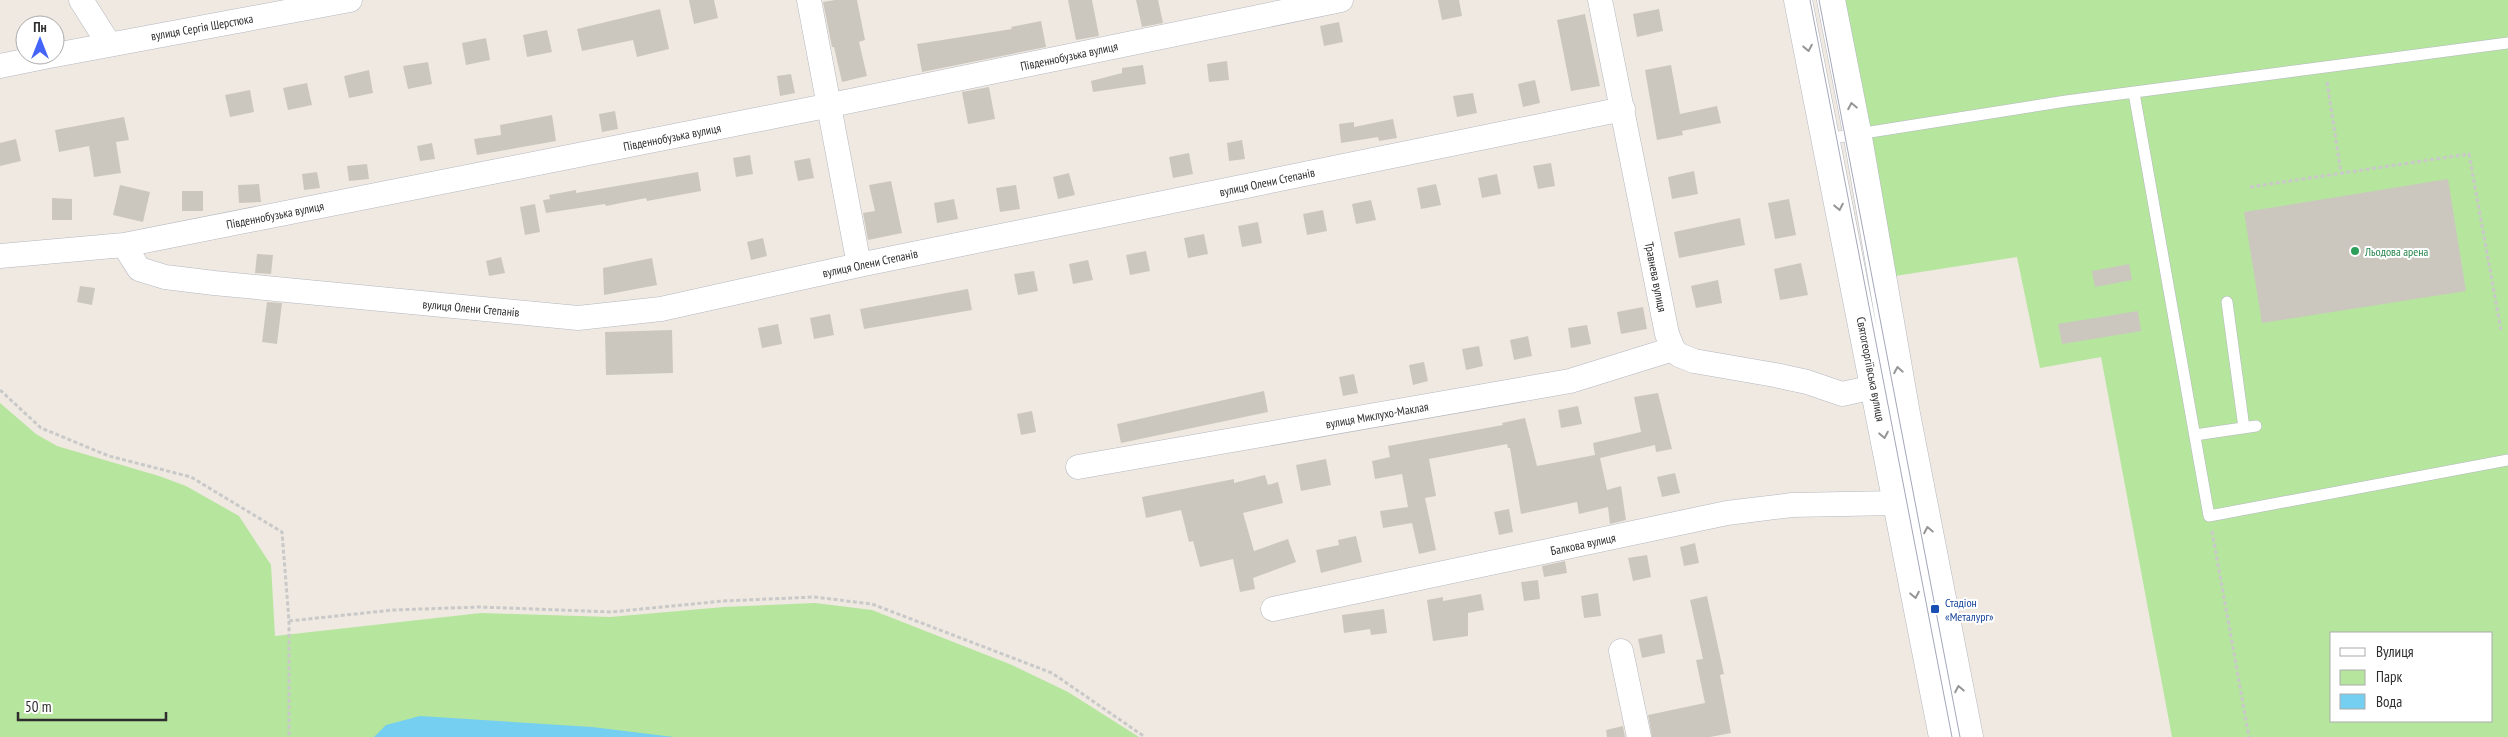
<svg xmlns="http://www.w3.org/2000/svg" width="2508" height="737" viewBox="0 0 2508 737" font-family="'PT Sans Narrow',sans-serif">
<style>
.green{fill:#b6e59e;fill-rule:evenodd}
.water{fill:#75cff0}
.building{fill:#cbc7bf}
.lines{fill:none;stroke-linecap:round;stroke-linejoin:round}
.lane-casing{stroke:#b4b7c1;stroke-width:12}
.street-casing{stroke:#b4b7c1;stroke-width:25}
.secondary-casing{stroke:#b4b7c1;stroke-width:29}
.path{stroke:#c9c9c9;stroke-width:3;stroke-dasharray:4 2.5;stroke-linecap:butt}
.lane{stroke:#fff;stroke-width:11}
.street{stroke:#fff;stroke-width:24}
.secondary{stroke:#fff;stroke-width:28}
.tram{stroke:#a3a6b8;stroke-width:1}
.oneway{stroke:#969696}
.leisure-dot{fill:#2e9e5b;stroke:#fff;stroke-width:2}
.transit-dot{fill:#1a4fb4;stroke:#fff;stroke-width:2}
.labels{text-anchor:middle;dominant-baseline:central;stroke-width:4;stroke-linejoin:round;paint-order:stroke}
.street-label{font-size:12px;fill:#2e2e2e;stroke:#fff}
.leisure-label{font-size:12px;fill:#27864d;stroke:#fff;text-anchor:start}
.transit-label{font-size:12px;fill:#164399;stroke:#fff;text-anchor:start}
</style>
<rect width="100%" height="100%" fill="#efe9e1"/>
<!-- green -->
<path class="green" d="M1844 0H2508V737H2172L2101 357 2040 368 2017 257 1895 276ZM2332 633H2492V721H2332Z
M0 403 36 434 57 446 159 476 186 486 239 516 271 565 275 636 481 613 610 617 724 607 815 603 872 610 1012 665 1068 692 1139 737H0Z"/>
<!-- water -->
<path class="water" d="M420 716 592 727 674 737H374L386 725Z"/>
<!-- building -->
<path class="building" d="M689 0H714L718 18 694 24Z
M835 0H857L865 40 859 42 867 76 842 82 834 47H832L823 2Z
M1068 0H1092L1099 36 1076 40Z
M1136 0H1158L1163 23 1142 27Z
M1438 0H1459L1462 16 1442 20Z
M660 9 669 49 637 57 633 40 582 51 577 29Z
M1659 9 1663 31 1637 37 1633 14Z
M1585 14 1600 86 1571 91 1557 20Z
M1041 21 1046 47 922 72 917 44 1012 29 1011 27Z
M1339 22 1343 42 1324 46 1320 26Z
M547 30 552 52 527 57 523 35Z
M486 38 490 60 466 65 462 43Z
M1227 61 1229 80 1209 82 1207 64Z
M428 62 432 84 408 89 403 66Z
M1143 65 1146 84 1093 92 1091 81 1122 73V68Z
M1671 65 1680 114 1717 106 1721 123 1682 131 1683 135 1657 140 1645 70Z
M369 70 373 93 349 98 344 76Z
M791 74 795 93 780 96 777 76Z
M1535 80 1540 103 1523 107 1518 84Z
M307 83 312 105 288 110 283 88Z
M989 87 995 119 968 124 962 92Z
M250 90 254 112 230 117 225 95Z
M1473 93 1477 113 1457 117 1453 96Z
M615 111 618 129 602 132 599 114Z
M552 115 556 141 477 155 474 139 501 135 500 125Z
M124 117 129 140 116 142 121 173 94 177 89 146 59 152 55 130Z
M1393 119 1397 138 1379 141 1378 137 1341 143 1339 124 1354 122V127Z
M16 139 21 161 0 166V143Z
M1242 140 1245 159 1229 161 1227 143Z
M432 143 435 159 420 161 417 146Z
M1189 153 1193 174 1173 178 1169 157Z
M750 155 753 174 736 177 733 158Z
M810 158 814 178 798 181 794 161Z
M1551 163 1555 186 1538 189 1533 166Z
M367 164 369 179 349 181 347 166Z
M1694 171 1698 194 1672 199 1668 177Z
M317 172 320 188 304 190 302 174Z
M698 172 701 191 647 201 646 198 606 206 605 204 546 213 543 200 550 199 549 195 576 190V193Z
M1069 173 1075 195 1058 199 1053 177Z
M1497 174 1501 194 1482 198 1478 178Z
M2448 179 2466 291 2262 323 2244 212Z
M891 181 902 233 868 240 863 213 875 211 869 185Z
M259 184 261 202 239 203 238 185Z
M1436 184 1441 205 1421 209 1417 188Z
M120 185 150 192 143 222 113 215Z
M1016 185 1020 209 1000 212 996 188Z
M182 191H203V211H182Z
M52 198 72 199V220H52Z
M954 199 958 219 937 223 934 203Z
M1789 199 1796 235 1775 239 1768 203Z
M1371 200 1376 220 1356 224 1352 204Z
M535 204 540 232 525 235 520 207Z
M1323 210 1327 231 1307 235 1303 214Z
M1740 218 1745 245 1679 258 1674 232Z
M1258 222 1262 243 1242 247 1238 226Z
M1204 234 1208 254 1188 258 1184 238Z
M763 238 767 256 751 260 747 242Z
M1146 251 1150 271 1130 275 1126 255Z
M257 254 273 255 271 274 255 273Z
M501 257 505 273 489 276 486 261Z
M652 258 657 285 604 295 603 268Z
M1088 260 1093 280 1073 284 1069 264Z
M1801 263 1808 295 1780 300 1774 269Z
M2129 264 2132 280 2095 287 2092 271Z
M1034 271 1038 291 1018 295 1014 274Z
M1718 280 1722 303 1696 308 1691 286Z
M80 286 95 288 92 305 77 302Z
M968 289 972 310 864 329 860 309Z
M267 302 282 303 277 344 262 342Z
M1643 307 1647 329 1621 334 1617 312Z
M2138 311 2141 331 2062 344 2058 324Z
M830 314 834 335 814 339 810 318Z
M778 324 782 344 762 348 758 328Z
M1587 325 1591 344 1571 348 1568 328Z
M672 330 673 373 606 375 605 332Z
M1528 336 1532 356 1514 360 1510 340Z
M1479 346 1483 366 1466 370 1462 349Z
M1424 362 1428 381 1413 385 1409 365Z
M1354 374 1358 393 1343 396 1339 377Z
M1264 391 1268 412 1121 443 1117 424Z
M1658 393 1672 449 1656 452 1655 445 1600 458 1607 490 1621 486 1626 520 1610 524 1608 507 1579 514 1577 502 1521 514 1510 448H1508L1507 444 1429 459 1436 496 1425 498 1436 550 1419 554 1412 523 1383 528 1380 511 1408 507 1402 474 1375 479 1372 461 1390 457 1388 446 1503 425 1502 423 1525 418 1537 466 1595 455 1593 443 1641 432 1634 397Z
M1578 406 1582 424 1561 428 1558 410Z
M1032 411 1036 432 1021 435 1017 414Z
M1326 459 1331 485 1301 491 1296 465Z
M1675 473 1680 493 1662 497 1657 477Z
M1265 475 1268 485 1278 482 1283 503 1243 513 1254 551 1288 539 1296 562 1253 578 1255 589 1240 592 1233 559 1200 567 1193 541 1189 542 1181 510 1146 518 1142 497 1234 479V483Z
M1509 509 1513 532 1499 535 1494 512Z
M1356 536 1362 562 1321 573 1316 550 1339 545 1338 540Z
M1695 543 1699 563 1684 566 1680 547Z
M1647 555 1651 577 1633 581 1628 558Z
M1565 561 1567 573 1544 577 1542 566Z
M1538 580 1540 599 1524 601 1521 582Z
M1598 593 1601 616 1584 618 1581 596Z
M1481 594 1484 610 1468 613V636L1433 641 1427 600 1443 597V601Z
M1707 596 1724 674 1720 675 1731 733 1710 737H1652L1648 715 1705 703 1696 660 1703 659 1690 600Z
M1384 609 1387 633 1371 635 1370 629 1344 633 1342 615Z
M1662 634 1665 653 1642 658 1638 639Z
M1623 726 1625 737H1607L1606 730Z"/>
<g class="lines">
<!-- lane casing -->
<g class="lane-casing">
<path id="lane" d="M2134 93 2209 516 2508 460
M1826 139 2066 101 2508 43
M2227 302 2244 428
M2195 435 2256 426"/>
</g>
<!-- street casing -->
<g class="street-casing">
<path id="street" d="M81 0 109 44
M809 0 859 265
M1600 0 1667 334 1673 349 1679 355 1694 361 1775 375 1807 382 1842 394 1874 387
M55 55 350 0
M0 66 54 55
M124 245 139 269 165 277 214 283 578 318 661 309 859 265 1623 109
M0 256 124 245 831 105 1341 0
M1078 467 1570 381 1673 349
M1273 609 1727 513 1792 505 1896 503
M1621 651 1639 737"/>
</g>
<!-- secondary casing -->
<g class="secondary-casing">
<path id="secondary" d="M1798 0 1943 737
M1831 0 1857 132 1906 414 1969 737"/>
</g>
<!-- path -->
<path class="path" d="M2327 82 2341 173
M2250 187 2469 154 2501 330
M0 390 41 428 109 456 191 477 282 532 289 621V737
M2212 531 2249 737
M289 621 393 610 480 607 611 612 723 601 814 597 872 604 1052 673 1145 737"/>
<!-- lane -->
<use href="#lane" class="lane"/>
<!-- street -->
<use href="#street" class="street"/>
<!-- secondary -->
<use href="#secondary" class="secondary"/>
<!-- tram -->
<path class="tram" d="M1810 0 1952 737
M1819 0 1960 737"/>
</g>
<!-- one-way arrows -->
<defs><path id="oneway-chevron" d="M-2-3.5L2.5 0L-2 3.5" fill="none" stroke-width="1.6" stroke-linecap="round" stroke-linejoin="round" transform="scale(1.25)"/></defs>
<g class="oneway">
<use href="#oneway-chevron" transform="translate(1808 48) rotate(79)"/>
<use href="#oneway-chevron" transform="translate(1852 106) rotate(-101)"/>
<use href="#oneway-chevron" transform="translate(1839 207) rotate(79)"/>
<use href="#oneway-chevron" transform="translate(1898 370) rotate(-100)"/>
<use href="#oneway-chevron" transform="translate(1884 435) rotate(79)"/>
<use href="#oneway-chevron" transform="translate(1928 530) rotate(-101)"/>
<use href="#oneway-chevron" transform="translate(1915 595) rotate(79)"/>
<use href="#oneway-chevron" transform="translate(1959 689) rotate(-101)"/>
</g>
<!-- markers -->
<circle class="leisure-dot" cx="2355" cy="251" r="5"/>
<rect class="transit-dot" x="1930" y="604" width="10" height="10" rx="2.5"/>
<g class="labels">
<!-- street labels -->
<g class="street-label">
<text transform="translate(202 27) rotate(-10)">вулиця Сергія Шерстюка</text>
<text transform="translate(1069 56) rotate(-12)">Південнобузька вулиця</text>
<text transform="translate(672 137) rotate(-11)">Південнобузька вулиця</text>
<text transform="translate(1267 182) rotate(-12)">вулиця Олени Степанів</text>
<text transform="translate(275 215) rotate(-11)">Південнобузька вулиця</text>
<text transform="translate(870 263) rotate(-12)">вулиця Олени Степанів</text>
<text transform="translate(1656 277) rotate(79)">Травнева вулиця</text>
<text transform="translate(471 308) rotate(5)">вулиця Олени Степанів</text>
<text transform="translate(1871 369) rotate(79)">Святогеоргіївська вулиця</text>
<text transform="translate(1377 415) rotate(-10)">вулиця Миклухо-Маклая</text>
<text transform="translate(1583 544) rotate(-12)">Балкова вулиця</text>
</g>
<!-- leisure labels -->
<g class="leisure-label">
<text x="2365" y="251">Льодова арена</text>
</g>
<!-- transit labels -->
<g class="transit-label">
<text x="1945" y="602">Стадіон<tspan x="1945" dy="14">«Металург»</tspan></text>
</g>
</g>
<!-- legend -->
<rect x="2330" y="632" width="162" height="90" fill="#ffffff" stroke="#ababab"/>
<rect x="2340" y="648" width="25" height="8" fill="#ffffff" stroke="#ababab"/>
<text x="2376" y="657" font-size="15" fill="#2e2e2e">Вулиця</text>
<rect x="2340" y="670" width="25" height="15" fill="#b6e59e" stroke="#ababab"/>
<text x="2376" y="682" font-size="15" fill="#2e2e2e">Парк</text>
<rect x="2340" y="694" width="25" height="15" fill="#75cff0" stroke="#ababab"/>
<text x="2376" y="707" font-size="15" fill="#2e2e2e">Вода</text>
<!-- north arrow -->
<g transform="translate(40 40)"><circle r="24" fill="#ffffff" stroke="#ababab"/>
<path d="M0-4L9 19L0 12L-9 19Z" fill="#4264fb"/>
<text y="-8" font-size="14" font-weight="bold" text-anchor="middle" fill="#2e2e2e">Пн</text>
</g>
<!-- scale -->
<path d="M18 712v8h148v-8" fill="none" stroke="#2e2e2e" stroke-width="2.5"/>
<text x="25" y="712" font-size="15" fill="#2e2e2e" stroke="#ffffff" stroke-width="4" paint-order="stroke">50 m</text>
</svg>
